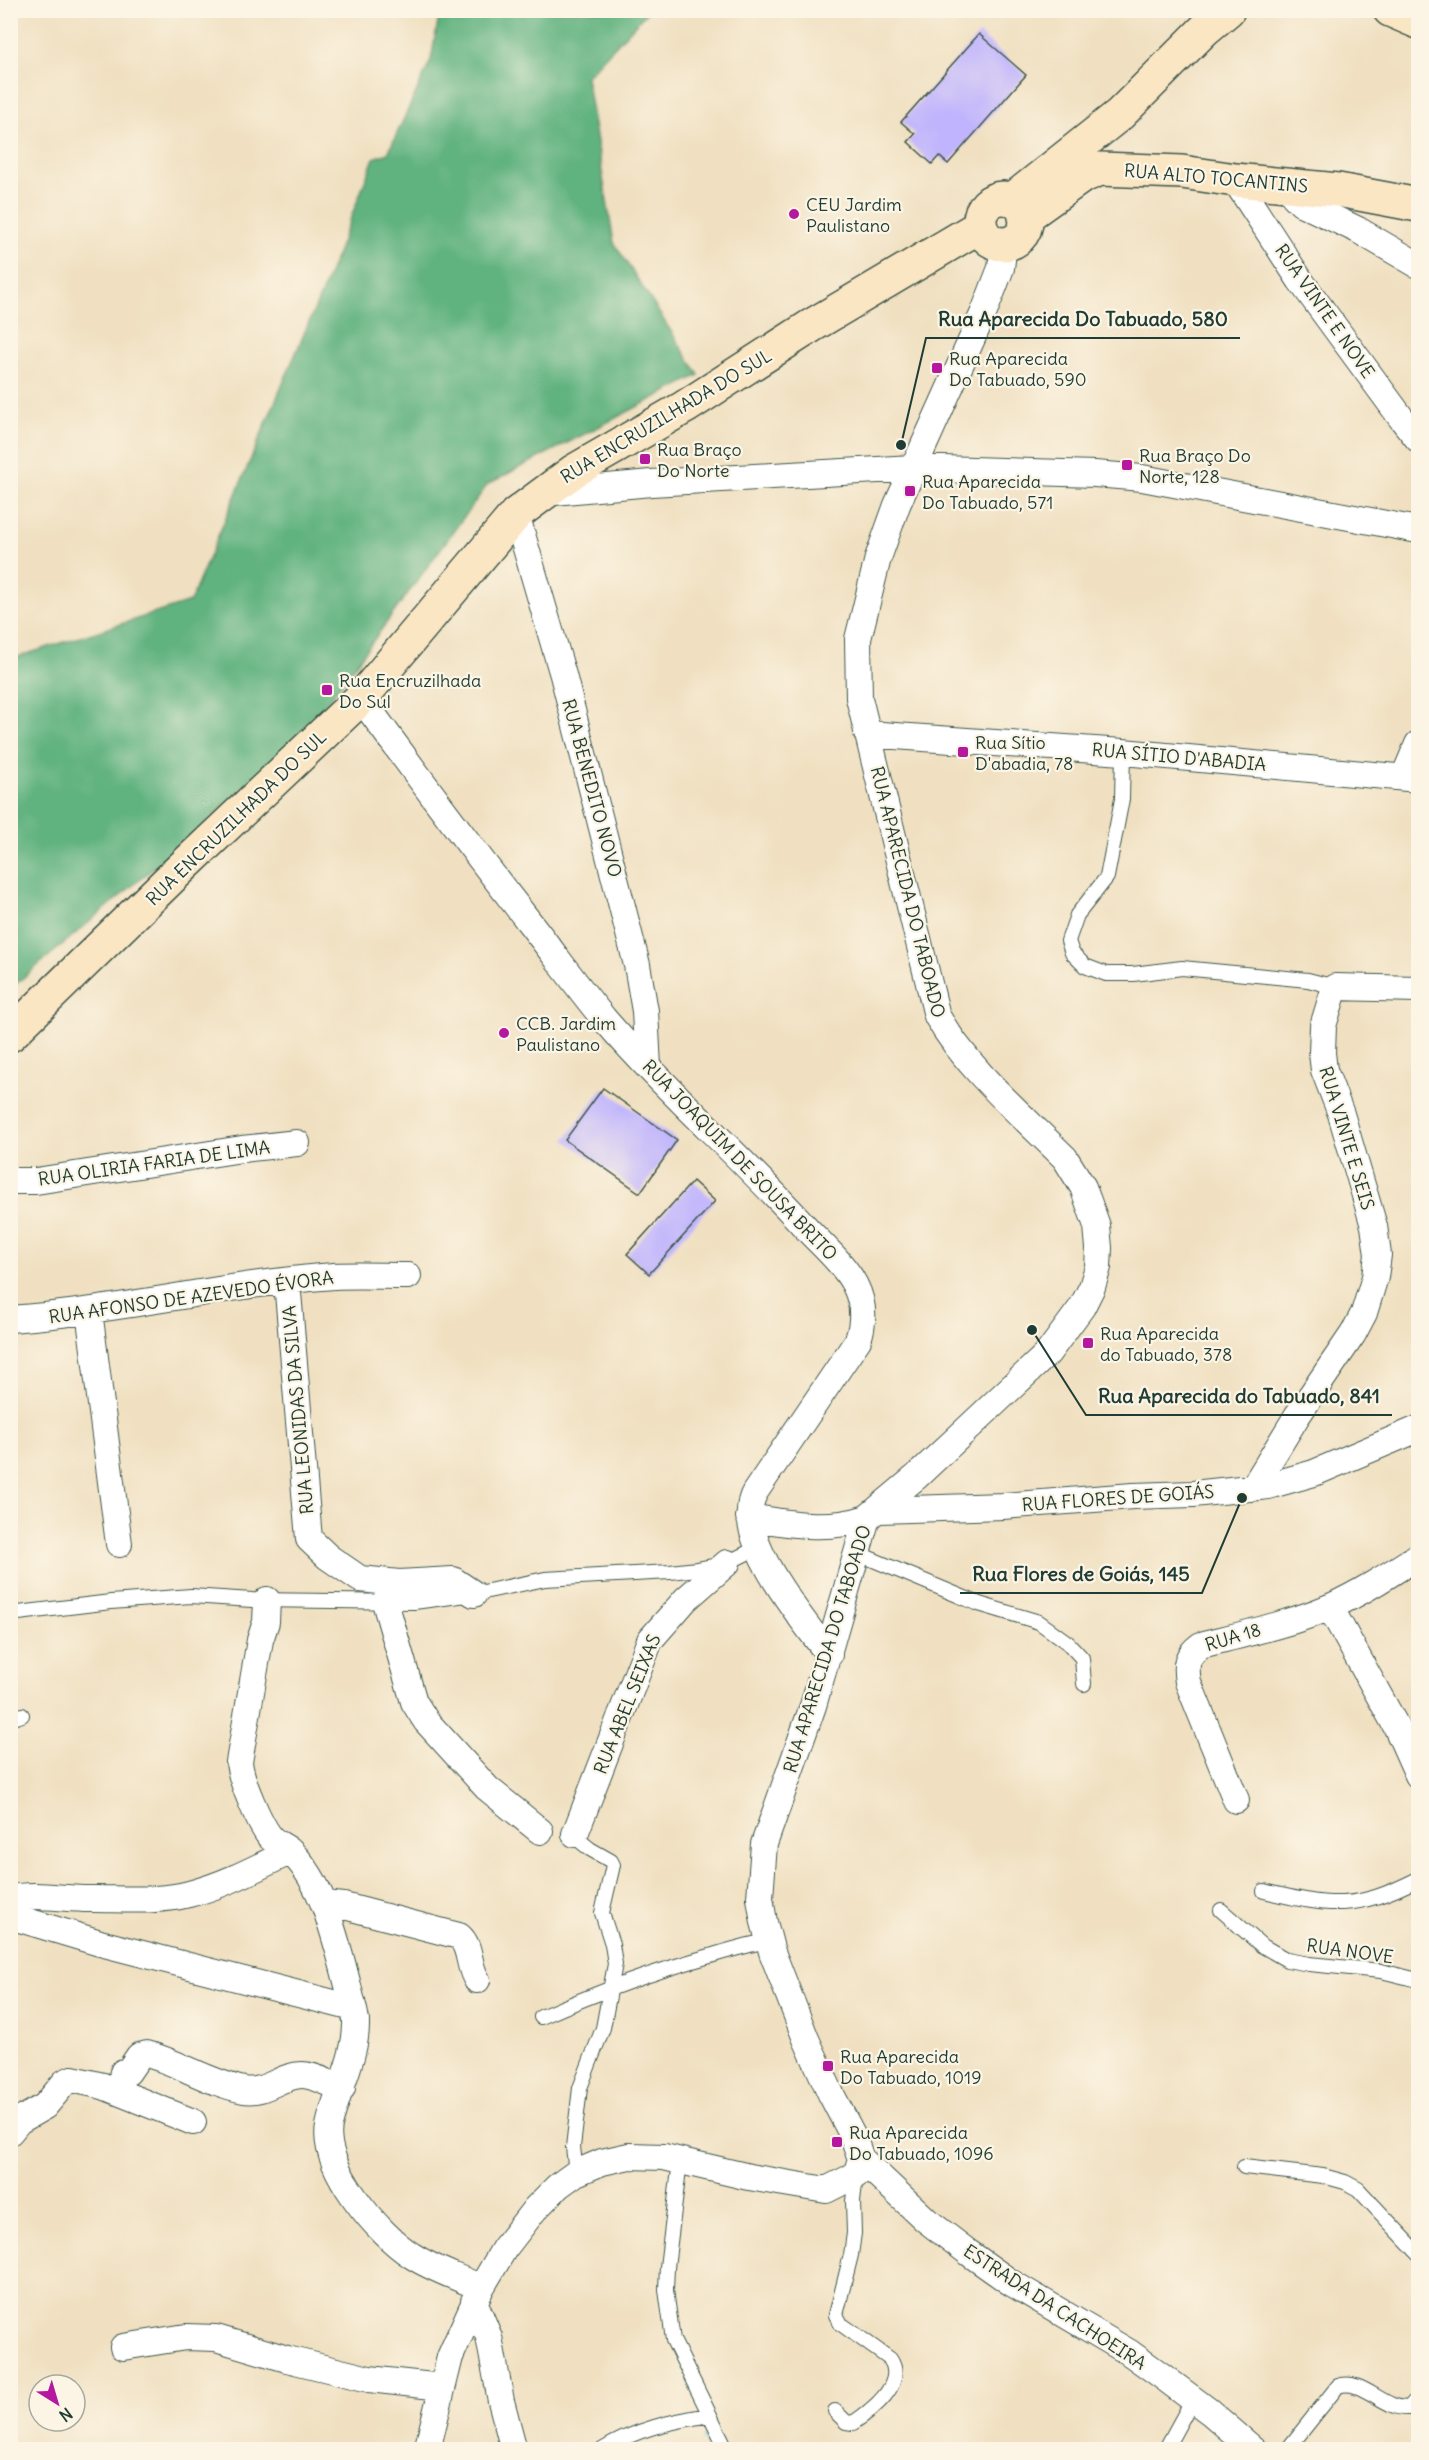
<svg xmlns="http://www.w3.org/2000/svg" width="1429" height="2460" viewBox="0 0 1429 2460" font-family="Delius,sans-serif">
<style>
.forest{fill:#60b27f;stroke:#40785a;stroke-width:1.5}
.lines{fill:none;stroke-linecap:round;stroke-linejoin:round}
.stream{stroke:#52bfca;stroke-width:6}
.building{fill:#bfb4fd}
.lane-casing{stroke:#3e5549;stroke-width:16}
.street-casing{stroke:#3e5549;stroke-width:28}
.secondary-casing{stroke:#3e5549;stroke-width:36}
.lane{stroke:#fff;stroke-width:14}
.street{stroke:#fff;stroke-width:26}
.secondary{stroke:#fbe6c4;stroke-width:33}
.poi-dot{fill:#b5179e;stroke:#fcf5e5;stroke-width:2}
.labels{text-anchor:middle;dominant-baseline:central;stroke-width:4.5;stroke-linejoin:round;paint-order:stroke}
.street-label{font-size:18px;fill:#1f3d34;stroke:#fcf5e5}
.poi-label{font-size:18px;fill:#1f3d34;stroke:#fcf5e5;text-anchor:start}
.leader{fill:none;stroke:#1f3d34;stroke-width:2}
.callout-dot{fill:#1f3d34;stroke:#fcf5e5;stroke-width:2}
.callout-label{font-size:20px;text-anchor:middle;font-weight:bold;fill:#1f3d34;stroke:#fcf5e5;stroke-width:4.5;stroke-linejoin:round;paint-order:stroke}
</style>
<rect width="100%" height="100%" fill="#fcf5e5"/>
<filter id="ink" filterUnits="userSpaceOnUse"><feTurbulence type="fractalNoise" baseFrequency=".0167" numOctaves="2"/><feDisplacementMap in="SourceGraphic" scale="12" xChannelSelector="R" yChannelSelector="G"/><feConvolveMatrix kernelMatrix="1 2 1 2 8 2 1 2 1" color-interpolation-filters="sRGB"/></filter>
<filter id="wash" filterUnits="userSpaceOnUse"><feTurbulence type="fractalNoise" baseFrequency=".008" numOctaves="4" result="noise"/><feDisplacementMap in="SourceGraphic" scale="24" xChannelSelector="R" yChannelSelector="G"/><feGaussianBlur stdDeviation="1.35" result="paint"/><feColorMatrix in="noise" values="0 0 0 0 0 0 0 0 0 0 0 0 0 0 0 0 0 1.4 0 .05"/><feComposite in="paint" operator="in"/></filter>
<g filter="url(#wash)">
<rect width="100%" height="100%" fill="#f0e0c1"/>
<!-- forest -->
<path class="forest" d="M440 11H648L586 77 614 243 699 375 488 484 315 720 201 828 11 988V659L190 602 324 287 374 158 388 153 431 60Z"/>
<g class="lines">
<!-- stream -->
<path class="stream" d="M706 2438 713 2450"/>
</g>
<g id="blocks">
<!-- building -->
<path class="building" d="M979 34 1026 75 948 164 939 156 932 164 908 142 915 134 901 122Z
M603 1088 677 1140 640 1193 565 1140Z
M693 1181 715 1201 649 1274 627 1254Z"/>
</g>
</g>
<g filter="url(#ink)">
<use href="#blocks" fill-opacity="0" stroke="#3e5549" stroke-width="1.5"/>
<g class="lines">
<!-- lane casing -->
<g class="lane-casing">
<path id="lane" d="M1123 752 1122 799 1107 877 1077 915 1068 941 1072 953 1085 966 1106 974H1133L1182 968 1308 980 1335 987
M857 1553 979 1604 1039 1622 1068 1643 1082 1658 1084 1684
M10 1614 111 1602 191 1596 252 1600 414 1602 474 1594 545 1579 670 1572 697 1569 727 1563 757 1548
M10 1719 22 1715
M575 1834V1837L590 1849 611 1861 613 1865 602 1913 612 1944 615 1964 603 2028 580 2088 573 2147 576 2173
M1264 1891C1331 1907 1355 1911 1418 1879
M1221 1910 1261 1945 1287 1960 1309 1964 1381 1971 1418 1980
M541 2017C596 1993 652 1972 710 1956 730 1950 749 1944 769 1941
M680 2161 667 2267 666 2290 673 2340 727 2450
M1244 2167 1323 2176 1345 2182 1358 2189 1418 2253
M835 2411 846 2422 853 2423C872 2410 907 2384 890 2359L841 2324 836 2315 851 2255 854 2233 853 2201 856 2175
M602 2450C635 2429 673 2421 710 2415
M1165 2450 1193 2399
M1287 2450 1338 2386C1362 2377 1383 2410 1409 2408L1418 2397"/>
</g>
<!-- street casing -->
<g class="street-casing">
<path id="street" d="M1235 180 1300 280 1402 419 1418 439
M1291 184 1294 196 1301 203 1358 230 1418 265
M543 493 651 483 913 468 1095 474 1142 478 1418 530
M516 514 563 675 637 965 645 1011 648 1067
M361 698C416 774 472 849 530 923 555 955 579 989 605 1020 668 1093 742 1157 807 1229 839 1263 875 1289 858 1340L755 1492C730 1534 804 1621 829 1655
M867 734 1123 752 1418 779
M1404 777 1418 744
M10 1181H36L242 1149 297 1143
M287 1281 309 1539 328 1557 360 1579 399 1583 453 1580 474 1594
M89 1311 119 1544
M10 1319C119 1311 225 1284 334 1276 358 1275 383 1276 408 1276
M1253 1488 1297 1416 1353 1334 1364 1313 1375 1277 1378 1255 1374 1226 1341 1114 1324 1070 1322 1053 1323 1026 1335 987 1418 989
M879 1510 1003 1506 1133 1496 1193 1494 1268 1486 1314 1473 1418 1429
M749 1517C789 1524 827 1531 867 1518
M267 1600 266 1622 260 1640 239 1762C241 1781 259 1823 270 1837 276 1844 286 1846 292 1853 306 1867 318 1889 325 1907 335 1935 343 1965 350 1994 352 2003 355 2012 356 2021 357 2057 336 2092 329 2126 321 2167 379 2235 411 2255 432 2269 458 2277 481 2288
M385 1602 414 1702 426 1721 487 1788 540 1831
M1330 1607 1397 1728 1418 1775
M1236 1800 1188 1682C1185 1664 1186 1656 1201 1645 1244 1634 1290 1624 1330 1607 1361 1593 1390 1574 1418 1556
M575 1834 650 1640 686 1599 727 1563
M10 1899C33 1892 68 1900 93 1899 124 1899 159 1902 189 1894 225 1885 258 1867 291 1851
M324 1904 344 1906 459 1936C472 1947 467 1965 477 1980
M10 1916 100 1943 353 2008
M119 2092 123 2072H128L139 2056 147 2054C180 2063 209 2083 244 2090 265 2094 281 2075 302 2075 314 2075 330 2084 342 2088
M10 2132 19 2121 45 2106 65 2082 72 2079 103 2086 193 2122
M861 2159 926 2220 969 2253 1010 2282 1130 2353 1162 2376 1210 2412 1254 2450
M474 2301 489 2337 501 2401 514 2450
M123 2347 186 2337 216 2338 287 2359 369 2379 442 2387
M427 2450 450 2357 481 2288 504 2249 535 2209 558 2186 576 2173 602 2162 629 2156 664 2157 749 2177 826 2190 856 2175 861 2159 853 2136 831 2094 806 2039 772 1952 764 1922 760 1898 764 1844 813 1706 867 1518 916 1477 1048 1353 1082 1307 1092 1287 1098 1267 1099 1248 1097 1226 1083 1187 1065 1158C1022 1115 967 1069 937 1016L859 698 858 639 878 558 897 505 984 312 1001 268 1004 244"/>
</g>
<!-- secondary casing -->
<g class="secondary-casing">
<path id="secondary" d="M1390 10 1418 22
M980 221a23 23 0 1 1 46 0a23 23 0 1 1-46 0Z
M1012 200 1120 114 1204 30 1228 10
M1025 217 1081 177 1100 169 1182 172 1235 180 1338 190 1418 205
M10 1035 172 877 361 698 516 514 574 471 685 407 811 326 980 226"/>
</g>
<!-- lane -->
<use href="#lane" class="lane"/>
<!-- street -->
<use href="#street" class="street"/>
<!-- secondary -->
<use href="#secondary" class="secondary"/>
</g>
</g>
<!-- markers -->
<g class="poi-dot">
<circle cx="794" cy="214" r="6"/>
<rect x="931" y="362" width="12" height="12" rx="3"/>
<rect x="639" y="453" width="12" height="12" rx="3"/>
<rect x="1121" y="459" width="12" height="12" rx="3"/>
<rect x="904" y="485" width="12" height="12" rx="3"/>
<rect x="321" y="684" width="12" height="12" rx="3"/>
<rect x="957" y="746" width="12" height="12" rx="3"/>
<circle cx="504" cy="1033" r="6"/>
<rect x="1082" y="1337" width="12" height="12" rx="3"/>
<rect x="822" y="2060" width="12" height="12" rx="3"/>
<rect x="831" y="2136" width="12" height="12" rx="3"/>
</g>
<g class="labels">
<!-- street labels -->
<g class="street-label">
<text transform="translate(1216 178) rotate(5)">RUA ALTO TOCANTINS</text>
<text transform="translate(1325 311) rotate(55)">RUA VINTE E NOVE</text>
<text transform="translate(666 416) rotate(-31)">RUA ENCRUZILHADA DO SUL</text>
<text transform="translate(1179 757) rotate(5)">RUA SÍTIO D'ABADIA</text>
<text transform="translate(592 788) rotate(75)">RUA BENEDITO NOVO</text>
<text transform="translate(236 818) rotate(-44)">RUA ENCRUZILHADA DO SUL</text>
<text transform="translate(908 892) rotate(76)">RUA APARECIDA DO TABOADO</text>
<text transform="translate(1347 1138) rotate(73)">RUA VINTE E SEIS</text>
<text transform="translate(740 1160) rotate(46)">RUA JOAQUIM DE SOUSA BRITO</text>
<text transform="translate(154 1163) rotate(-8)">RUA OLIRIA FARIA DE LIMA</text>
<text transform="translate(191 1297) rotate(-8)">RUA AFONSO DE AZEVEDO ÉVORA</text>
<text transform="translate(298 1410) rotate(-95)">RUA LEONIDAS DA SILVA</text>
<text transform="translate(1118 1498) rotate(-4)">RUA FLORES DE GOIÁS</text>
<text transform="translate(1233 1637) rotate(-17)">RUA 18</text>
<text transform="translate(827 1649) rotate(-73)">RUA APARECIDA DO TABOADO</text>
<text transform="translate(627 1704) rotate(-68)">RUA ABEL SEIXAS</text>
<text transform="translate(1350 1951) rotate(8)">RUA NOVE</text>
<text transform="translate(1055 2307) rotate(33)">ESTRADA DA CACHOEIRA</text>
</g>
<!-- poi labels -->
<g class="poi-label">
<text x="806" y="204">CEU Jardim<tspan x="806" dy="21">Paulistano</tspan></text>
<text x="949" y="358">Rua Aparecida<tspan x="949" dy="21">Do Tabuado, 590</tspan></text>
<text x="657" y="449">Rua Braço<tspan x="657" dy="21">Do Norte</tspan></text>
<text x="1139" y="455">Rua Braço Do<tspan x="1139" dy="21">Norte, 128</tspan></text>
<text x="922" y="481">Rua Aparecida<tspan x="922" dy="21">Do Tabuado, 571</tspan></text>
<text x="339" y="680">Rua Encruzilhada<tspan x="339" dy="21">Do Sul</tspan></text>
<text x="975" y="742">Rua Sítio<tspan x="975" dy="21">D'abadia, 78</tspan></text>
<text x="516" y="1023">CCB. Jardim<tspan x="516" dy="21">Paulistano</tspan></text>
<text x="1100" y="1333">Rua Aparecida<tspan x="1100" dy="21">do Tabuado, 378</tspan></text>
<text x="840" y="2056">Rua Aparecida<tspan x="840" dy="21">Do Tabuado, 1019</tspan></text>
<text x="849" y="2132">Rua Aparecida<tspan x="849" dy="21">Do Tabuado, 1096</tspan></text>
</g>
</g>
<!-- callouts -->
<path class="leader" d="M901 445L926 338H1240M1032 1330L1086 1415H1392M1242 1498L1202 1593H960"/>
<g class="callout-dot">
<circle cx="901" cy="445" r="6"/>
<circle cx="1032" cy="1330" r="6"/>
<circle cx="1242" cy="1498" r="6"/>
</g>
<g class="callout-label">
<text x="1083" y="326">Rua Aparecida Do Tabuado, 580</text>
<text x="1239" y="1403">Rua Aparecida do Tabuado, 841</text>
<text x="1081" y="1581">Rua Flores de Goiás, 145</text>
</g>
<!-- margin -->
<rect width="1429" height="2460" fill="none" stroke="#fcf5e5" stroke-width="36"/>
<!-- north arrow -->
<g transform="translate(57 2403) rotate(143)"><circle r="28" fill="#fcf5e5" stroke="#a4ab9e" stroke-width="1.5"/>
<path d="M0-4.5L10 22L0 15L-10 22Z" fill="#b5179e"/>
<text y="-9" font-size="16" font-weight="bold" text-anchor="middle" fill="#1f3d34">N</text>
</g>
</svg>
